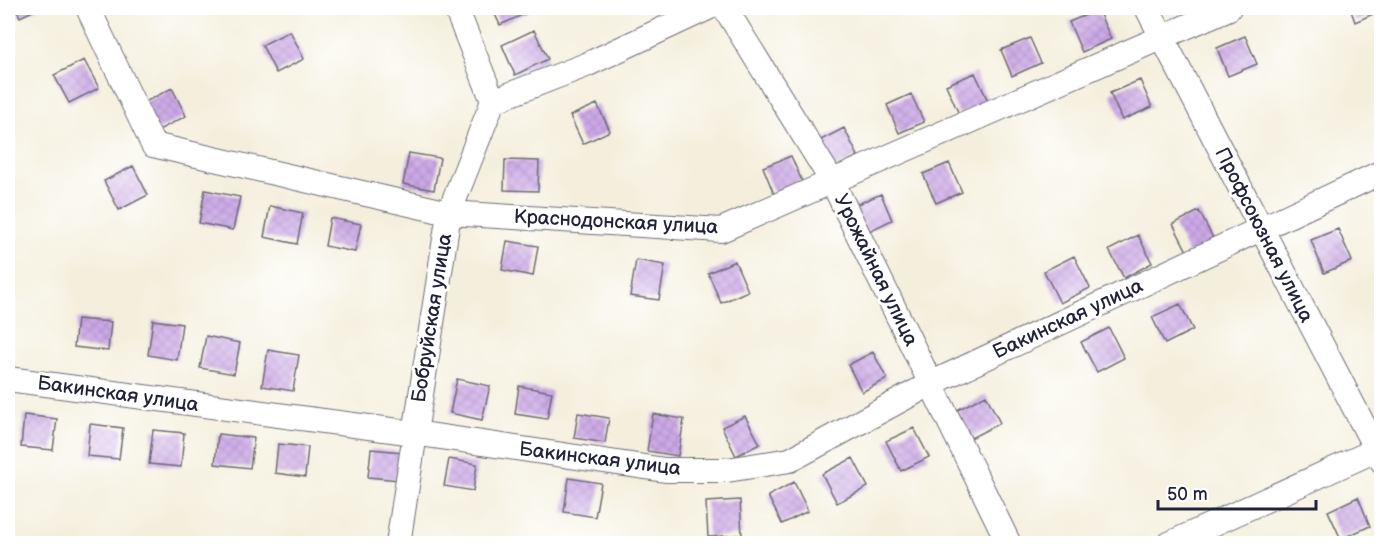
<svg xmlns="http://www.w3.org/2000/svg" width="1389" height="551" viewBox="0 0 1389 551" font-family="'Balsamiq Sans',sans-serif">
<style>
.building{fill:url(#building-cross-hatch)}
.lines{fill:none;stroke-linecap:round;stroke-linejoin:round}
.minor-casing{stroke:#6c6a74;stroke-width:26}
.minor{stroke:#fff;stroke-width:24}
.labels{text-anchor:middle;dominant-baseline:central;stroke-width:6;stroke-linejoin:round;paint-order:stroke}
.street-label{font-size:20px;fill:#22223b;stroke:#fff}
</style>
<defs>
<pattern id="building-cross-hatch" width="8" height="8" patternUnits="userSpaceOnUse" patternTransform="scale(1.5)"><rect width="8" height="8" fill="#cca9e7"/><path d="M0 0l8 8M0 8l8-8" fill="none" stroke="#af91c7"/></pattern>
</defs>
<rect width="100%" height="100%" fill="#fff"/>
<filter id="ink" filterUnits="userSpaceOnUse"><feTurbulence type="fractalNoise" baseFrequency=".0167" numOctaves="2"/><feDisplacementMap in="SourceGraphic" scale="12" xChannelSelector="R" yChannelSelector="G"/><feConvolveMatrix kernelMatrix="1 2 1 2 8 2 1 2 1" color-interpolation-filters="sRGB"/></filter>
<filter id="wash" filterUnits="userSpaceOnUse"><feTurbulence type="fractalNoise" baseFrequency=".008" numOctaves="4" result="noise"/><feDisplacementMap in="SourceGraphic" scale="24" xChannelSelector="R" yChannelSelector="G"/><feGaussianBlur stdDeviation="1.35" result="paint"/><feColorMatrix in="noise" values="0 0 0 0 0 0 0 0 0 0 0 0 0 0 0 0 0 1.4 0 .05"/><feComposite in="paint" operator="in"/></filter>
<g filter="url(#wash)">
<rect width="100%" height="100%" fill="#f4efdd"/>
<g id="blocks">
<!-- building -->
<path class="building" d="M16 8H39L20 17Z
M492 8H527L529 12 500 25Z
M1350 8H1382V10L1355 22Z
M1098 10 1111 39 1082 52 1069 22Z
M534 30 548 59 515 75 502 45Z
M290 31 304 59 276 73 262 45Z
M1245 36 1257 64 1228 76 1217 48Z
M1030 38 1041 63 1012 76 1001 50Z
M84 60 99 88 69 103 54 75Z
M975 73 988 101 959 114 946 85Z
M1140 80 1152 107 1122 120 1110 93Z
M172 88 186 116 155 132 141 104Z
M911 94 924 122 899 133 887 105Z
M597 104 610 131 583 144 570 116Z
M844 128 858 156 830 171 815 143Z
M409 153 440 158 434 190 403 184Z
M791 156 805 188 776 199 763 167Z
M505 160 539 161 538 191 504 190Z
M949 163 962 192 936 203 923 174Z
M133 166 148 195 119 210 104 181Z
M205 190 240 197 233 230 199 223Z
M881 194 892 220 865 233 853 206Z
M270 206 303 213 297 244 264 237Z
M1199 211 1216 244 1190 257 1173 224Z
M330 218 361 224 355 252 325 246Z
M1338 229 1352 261 1324 273 1311 240Z
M1138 235 1152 263 1124 278 1109 250Z
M507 241 538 246 533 276 502 270Z
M1074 256 1090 288 1060 303 1044 271Z
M636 260 665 265 659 300 630 296Z
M735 261 748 291 721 303 708 273Z
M1180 304 1193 330 1165 344 1152 317Z
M77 319 111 322 108 351 74 347Z
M153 320 182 324 177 360 148 355Z
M1109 328 1124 358 1097 372 1081 342Z
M206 336 240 343 234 374 200 368Z
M268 350 299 355 293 391 262 386Z
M873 352 887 379 862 392 848 365Z
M457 379 490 386 482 420 450 413Z
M519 386 552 392 547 419 515 414Z
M986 395 1000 423 971 438 957 410Z
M578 413 609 418 605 443 574 438Z
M653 414 684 419 678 456 647 451Z
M24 415 57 419 53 450 21 447Z
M745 416 760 444 736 456 722 427Z
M90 424 123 428 119 459 87 456Z
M914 428 929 457 901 471 886 441Z
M153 430 184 433 181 467 149 464Z
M218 434 254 438 250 468 215 464Z
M278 444 308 447 305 477 275 473Z
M371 449 402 452 399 480 368 477Z
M853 458 868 487 837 503 822 474Z
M449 459 477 464 473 491 444 486Z
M569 478 601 483 595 517 564 512Z
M794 482 808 511 782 524 768 496Z
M1358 497 1370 526 1341 539 1328 511Z
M740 500 742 535 708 537 706 502Z"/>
</g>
</g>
<g filter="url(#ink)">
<use href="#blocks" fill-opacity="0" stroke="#6c6a74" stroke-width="1.5"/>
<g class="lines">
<!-- minor casing -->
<g class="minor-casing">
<path id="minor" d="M88 8 153 145 449 213 721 230 1229 8
M456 8 493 101
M725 8 832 181 1009 544
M1147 8 1382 461
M493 101 586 65 708 8
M8 379 414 433 665 470H727L790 460 932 383 1382 172
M398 544 449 213 493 101
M1169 544 1376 450"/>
</g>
<!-- minor -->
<use href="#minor" class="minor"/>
</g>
</g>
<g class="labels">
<!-- street labels -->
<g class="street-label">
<text transform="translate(616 222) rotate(3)">Краснодонская улица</text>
<text transform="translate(1264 235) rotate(63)">Профсоюзная улица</text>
<text transform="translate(876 270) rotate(64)">Урожайная улица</text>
<text transform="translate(432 318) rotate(-81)">Бобруйская улица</text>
<text transform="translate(1068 319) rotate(-25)">Бакинская улица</text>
<text transform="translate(118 394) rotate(8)">Бакинская улица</text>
<text transform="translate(600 459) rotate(7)">Бакинская улица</text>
</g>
</g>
<!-- margin -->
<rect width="1389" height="551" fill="none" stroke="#fff" stroke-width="30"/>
<!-- scale -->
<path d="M1158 500v9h158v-9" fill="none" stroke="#22223b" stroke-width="3"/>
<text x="1167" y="500" font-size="18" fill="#22223b" stroke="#ffffff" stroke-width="4.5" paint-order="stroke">50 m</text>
</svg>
